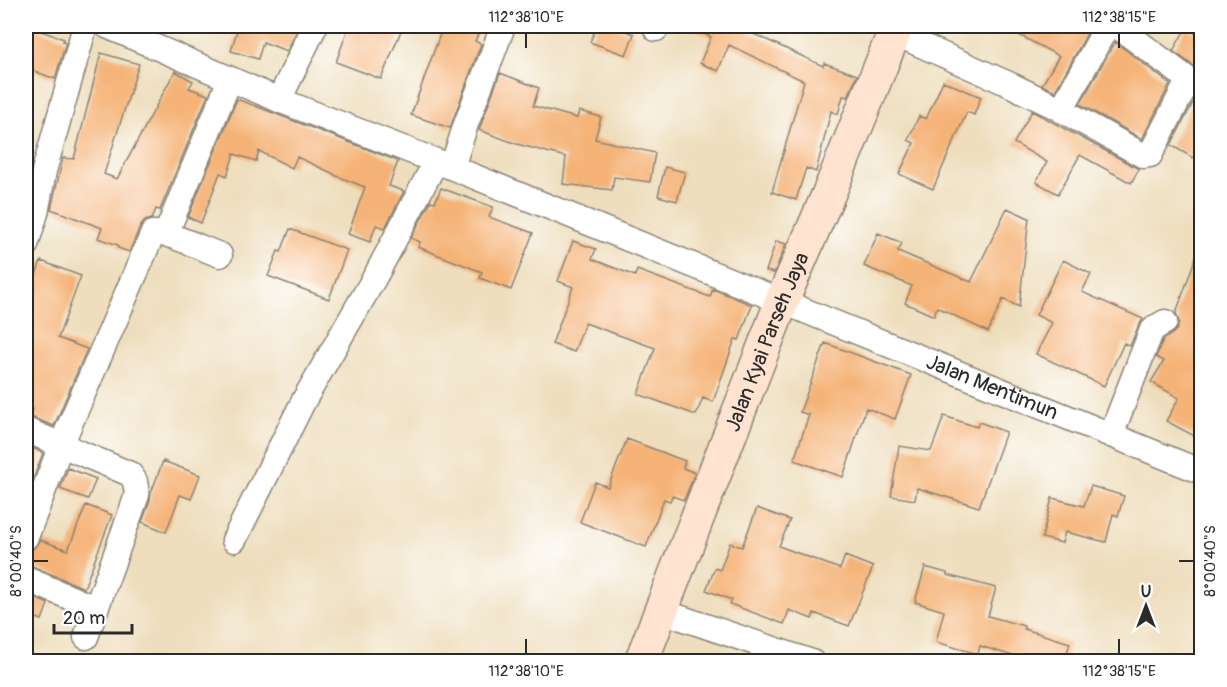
<svg xmlns="http://www.w3.org/2000/svg" width="1227" height="687" viewBox="0 0 1227 687" font-family="Pangolin,sans-serif">
<style>
.building{fill:#f5b377}
.lines{fill:none;stroke-linecap:round;stroke-linejoin:round}
.minor-casing{stroke:#8c8474;stroke-width:27}
.secondary-casing{stroke:#8c8474;stroke-width:36}
.minor{stroke:#fff;stroke-width:24}
.secondary{stroke:#fee3d1;stroke-width:33}
.ticks{fill:none;stroke:#2b2b2b;stroke-width:2}
.labels{text-anchor:middle;dominant-baseline:central;stroke-width:4.5;stroke-linejoin:round;paint-order:stroke}
.street-label{font-size:21px;fill:#2b2b2b;stroke:#fff}
.neatline{fill:none;stroke:#2b2b2b;stroke-width:2}
.ticks-label{font-size:15px;text-anchor:middle;fill:#2b2b2b}
</style>
<rect width="100%" height="100%" fill="#fff"/>
<filter id="ink" filterUnits="userSpaceOnUse"><feTurbulence type="fractalNoise" baseFrequency=".0167" numOctaves="2"/><feDisplacementMap in="SourceGraphic" scale="12" xChannelSelector="R" yChannelSelector="G"/><feConvolveMatrix kernelMatrix="1 2 1 2 8 2 1 2 1" color-interpolation-filters="sRGB"/></filter>
<filter id="wash" filterUnits="userSpaceOnUse"><feTurbulence type="fractalNoise" baseFrequency=".008" numOctaves="4" result="noise"/><feDisplacementMap in="SourceGraphic" scale="24" xChannelSelector="R" yChannelSelector="G"/><feGaussianBlur stdDeviation="1.35" result="paint"/><feColorMatrix in="noise" values="0 0 0 0 0 0 0 0 0 0 0 0 0 0 0 0 0 1.4 0 .05"/><feComposite in="paint" operator="in"/></filter>
<g filter="url(#wash)">
<rect width="100%" height="100%" fill="#eedebd"/>
<g id="blocks">
<!-- building -->
<path class="building" d="M26 26 64 39 63 41 66 42 55 79 26 68Z
M226 26H299L287 51 263 42 258 59 231 51 237 31Z
M349 26H403L381 79 336 62Z
M450 26H482L475 41 481 44 450 128 411 115 442 29 448 31Z
M597 26H611L634 34 626 55 590 42Z
M687 26H738L737 27 765 39 823 66 824 63 857 75 848 97 843 96 838 114 831 111 816 172 806 168 796 200 772 192 804 81 729 45 718 71 700 63 711 37Z
M1002 26H1086L1090 28 1055 91 1042 85 1059 56Z
M1186 28 1202 37V72L1173 51Z
M1115 42 1170 84 1142 139 1080 104Z
M101 53 139 64 104 174 117 179 175 71 193 81 189 88 208 95 160 210 156 209 152 219 145 221 140 227 129 252 118 248V245L98 238 102 228 51 209 63 158 74 159Z
M500 73 539 88 533 106 577 118 579 111 601 117 595 139 655 153 650 182 614 177 612 190 563 184 566 157 517 144 479 130Z
M943 81 981 97 974 115 967 112 933 189 899 174 914 143 908 140 919 116 926 119Z
M237 99 398 161 389 186 404 191 385 228 376 225 370 242 348 234 365 187 334 175V174L297 157 292 168 259 151 256 161 234 154 227 176 220 173 201 223 188 217Z
M1194 101 1202 103V160L1194 156 1193 158 1171 145Z
M1032 111 1139 169 1131 183 1080 155 1058 194 1036 182 1047 162 1014 143Z
M665 167 685 172 677 201 658 196Z
M441 188 493 207 489 217 533 233 511 290 480 278 482 272 418 247 420 242 411 238 431 201 435 202Z
M1007 208 1029 218 1019 307 1003 299 988 332 937 307 934 316 905 303 912 286 864 266 878 233 902 243 898 251 971 282Z
M290 229 347 250 329 299 268 276 278 251 281 252Z
M573 241 596 249 592 259 635 276 637 270 710 297 713 289 752 305 739 340 735 339 713 402 703 398 696 415 638 394 655 348 585 323 574 352 552 344 573 287 558 281Z
M776 241 786 244 774 273 766 271Z
M1199 248 1202 249V440L1166 421 1179 398 1151 382 1164 361 1156 357 1163 340 1172 334 1177 329 1179 322 1176 313Z
M1063 260 1091 274 1082 292 1143 319 1138 327 1130 346 1124 343 1104 386 1036 354 1052 323 1036 315Z
M41 261 81 276 58 338 87 349 54 426 31 417 33 409 26 407V312L34 290 31 289Z
M825 343 911 375 895 419 866 408 843 477 794 460 809 415 800 412Z
M944 416 977 427 979 422 1006 432 979 507 917 488 915 500 891 496 899 446 931 451Z
M627 439 685 461 683 468 695 473 684 500 672 496 670 501 664 499 646 547 580 522 595 482 608 487Z
M26 445 43 453 26 498Z
M163 461 200 475 191 499 180 495 166 532 142 522 150 500 151 493Z
M68 468 96 479 88 499 60 489Z
M1091 486 1124 496 1118 516 1113 514 1106 542 1065 532 1062 543 1042 538 1052 498 1084 506Z
M86 505 112 515 84 588 32 566 26 565V551L34 548 40 540 68 550Z
M757 508 790 520 779 546 840 569 845 556 873 567 849 626 814 613 812 619 789 610 784 624 730 604 732 600 706 590 715 568 720 570 730 543 742 547Z
M925 567 947 573V575L996 588 988 616 1024 626V629L1070 643 1064 662H1033L980 646 978 654 936 642 944 611 915 602Z
M26 594 48 604 42 620 26 614Z"/>
</g>
</g>
<g filter="url(#ink)">
<use href="#blocks" fill-opacity="0" stroke="#8c8474" stroke-width="1.5"/>
<g class="lines">
<!-- minor casing -->
<g class="minor-casing">
<g id="minor">
<path id="s1" d="M107 26 279 100 436 161 1202 472"/>
<path d="M1117 26 1201 89"/>
<path d="M656 29V26"/>
<path d="M894 33 1011 85 1058 108 1144 156 1150 155 1188 81"/>
<path d="M279 100 315 26"/>
<path d="M1061 110 1107 26"/>
<path d="M452 167 466 124 503 26"/>
<path d="M166 234 230 79"/>
<path d="M26 245 36 213 44 171 85 26"/>
<path d="M26 430 130 474 135 481 137 495 86 637"/>
<path d="M1111 435 1151 332 1156 327 1165 322"/>
<path d="M26 537 61 445 153 233C167 231 205 250 220 255"/>
<path d="M234 540 304 400 376 275 436 161"/>
<path d="M26 579 95 608"/>
<path d="M661 611 812 662"/>
</g>
</g>
<!-- secondary casing -->
<g class="secondary-casing">
<g id="secondary">
<path id="s2" d="M641 662 782 301 829 193 897 26"/>
</g>
</g>
<!-- minor -->
<use href="#minor" class="minor"/>
<!-- secondary -->
<use href="#secondary" class="secondary"/>
</g>
</g>
<!-- ticks -->
<path class="ticks" d="M526 33V48M1119 33V48M33 561H48M1179 561H1194M526 639V654M1119 639V654"/>
<g class="labels">
<!-- street labels -->
<g class="street-label">
<text stroke="none"><textPath href="#s2" startOffset="344">Jalan Kyai Parseh Jaya</textPath></text>
<text stroke="none"><textPath href="#s1" startOffset="956">Jalan Mentimun</textPath></text>
</g>
</g>
<!-- margin -->
<rect width="1227" height="687" fill="none" stroke="#fff" stroke-width="66"/>
<!-- north arrow -->
<g transform="translate(1146 606)" stroke="#ffffff" stroke-width="4.5" paint-order="stroke">
<path d="M0-4.5L10 22L0 15L-10 22Z" fill="#2b2b2b"/>
<text y="-9" font-size="16" font-weight="bold" text-anchor="middle" fill="#2b2b2b">U</text>
</g>
<!-- scale -->
<path d="M54 624v9h78v-9" fill="none" stroke="#2b2b2b" stroke-width="3"/>
<text x="63" y="624" font-size="18" fill="#2b2b2b" stroke="#ffffff" stroke-width="4.5" paint-order="stroke">20 m</text>
<rect x="33" y="33" width="1161" height="621" class="neatline"/>
<g class="ticks-label">
<text x="526" y="22">112°38'10"E</text>
<text x="1119" y="22">112°38'15"E</text>
<text transform="translate(16 561) rotate(-90)" y="5">8°00'40"S</text>
<text transform="translate(1210 561) rotate(-90)" y="5">8°00'40"S</text>
<text x="526" y="676">112°38'10"E</text>
<text x="1119" y="676">112°38'15"E</text>
</g>
</svg>
